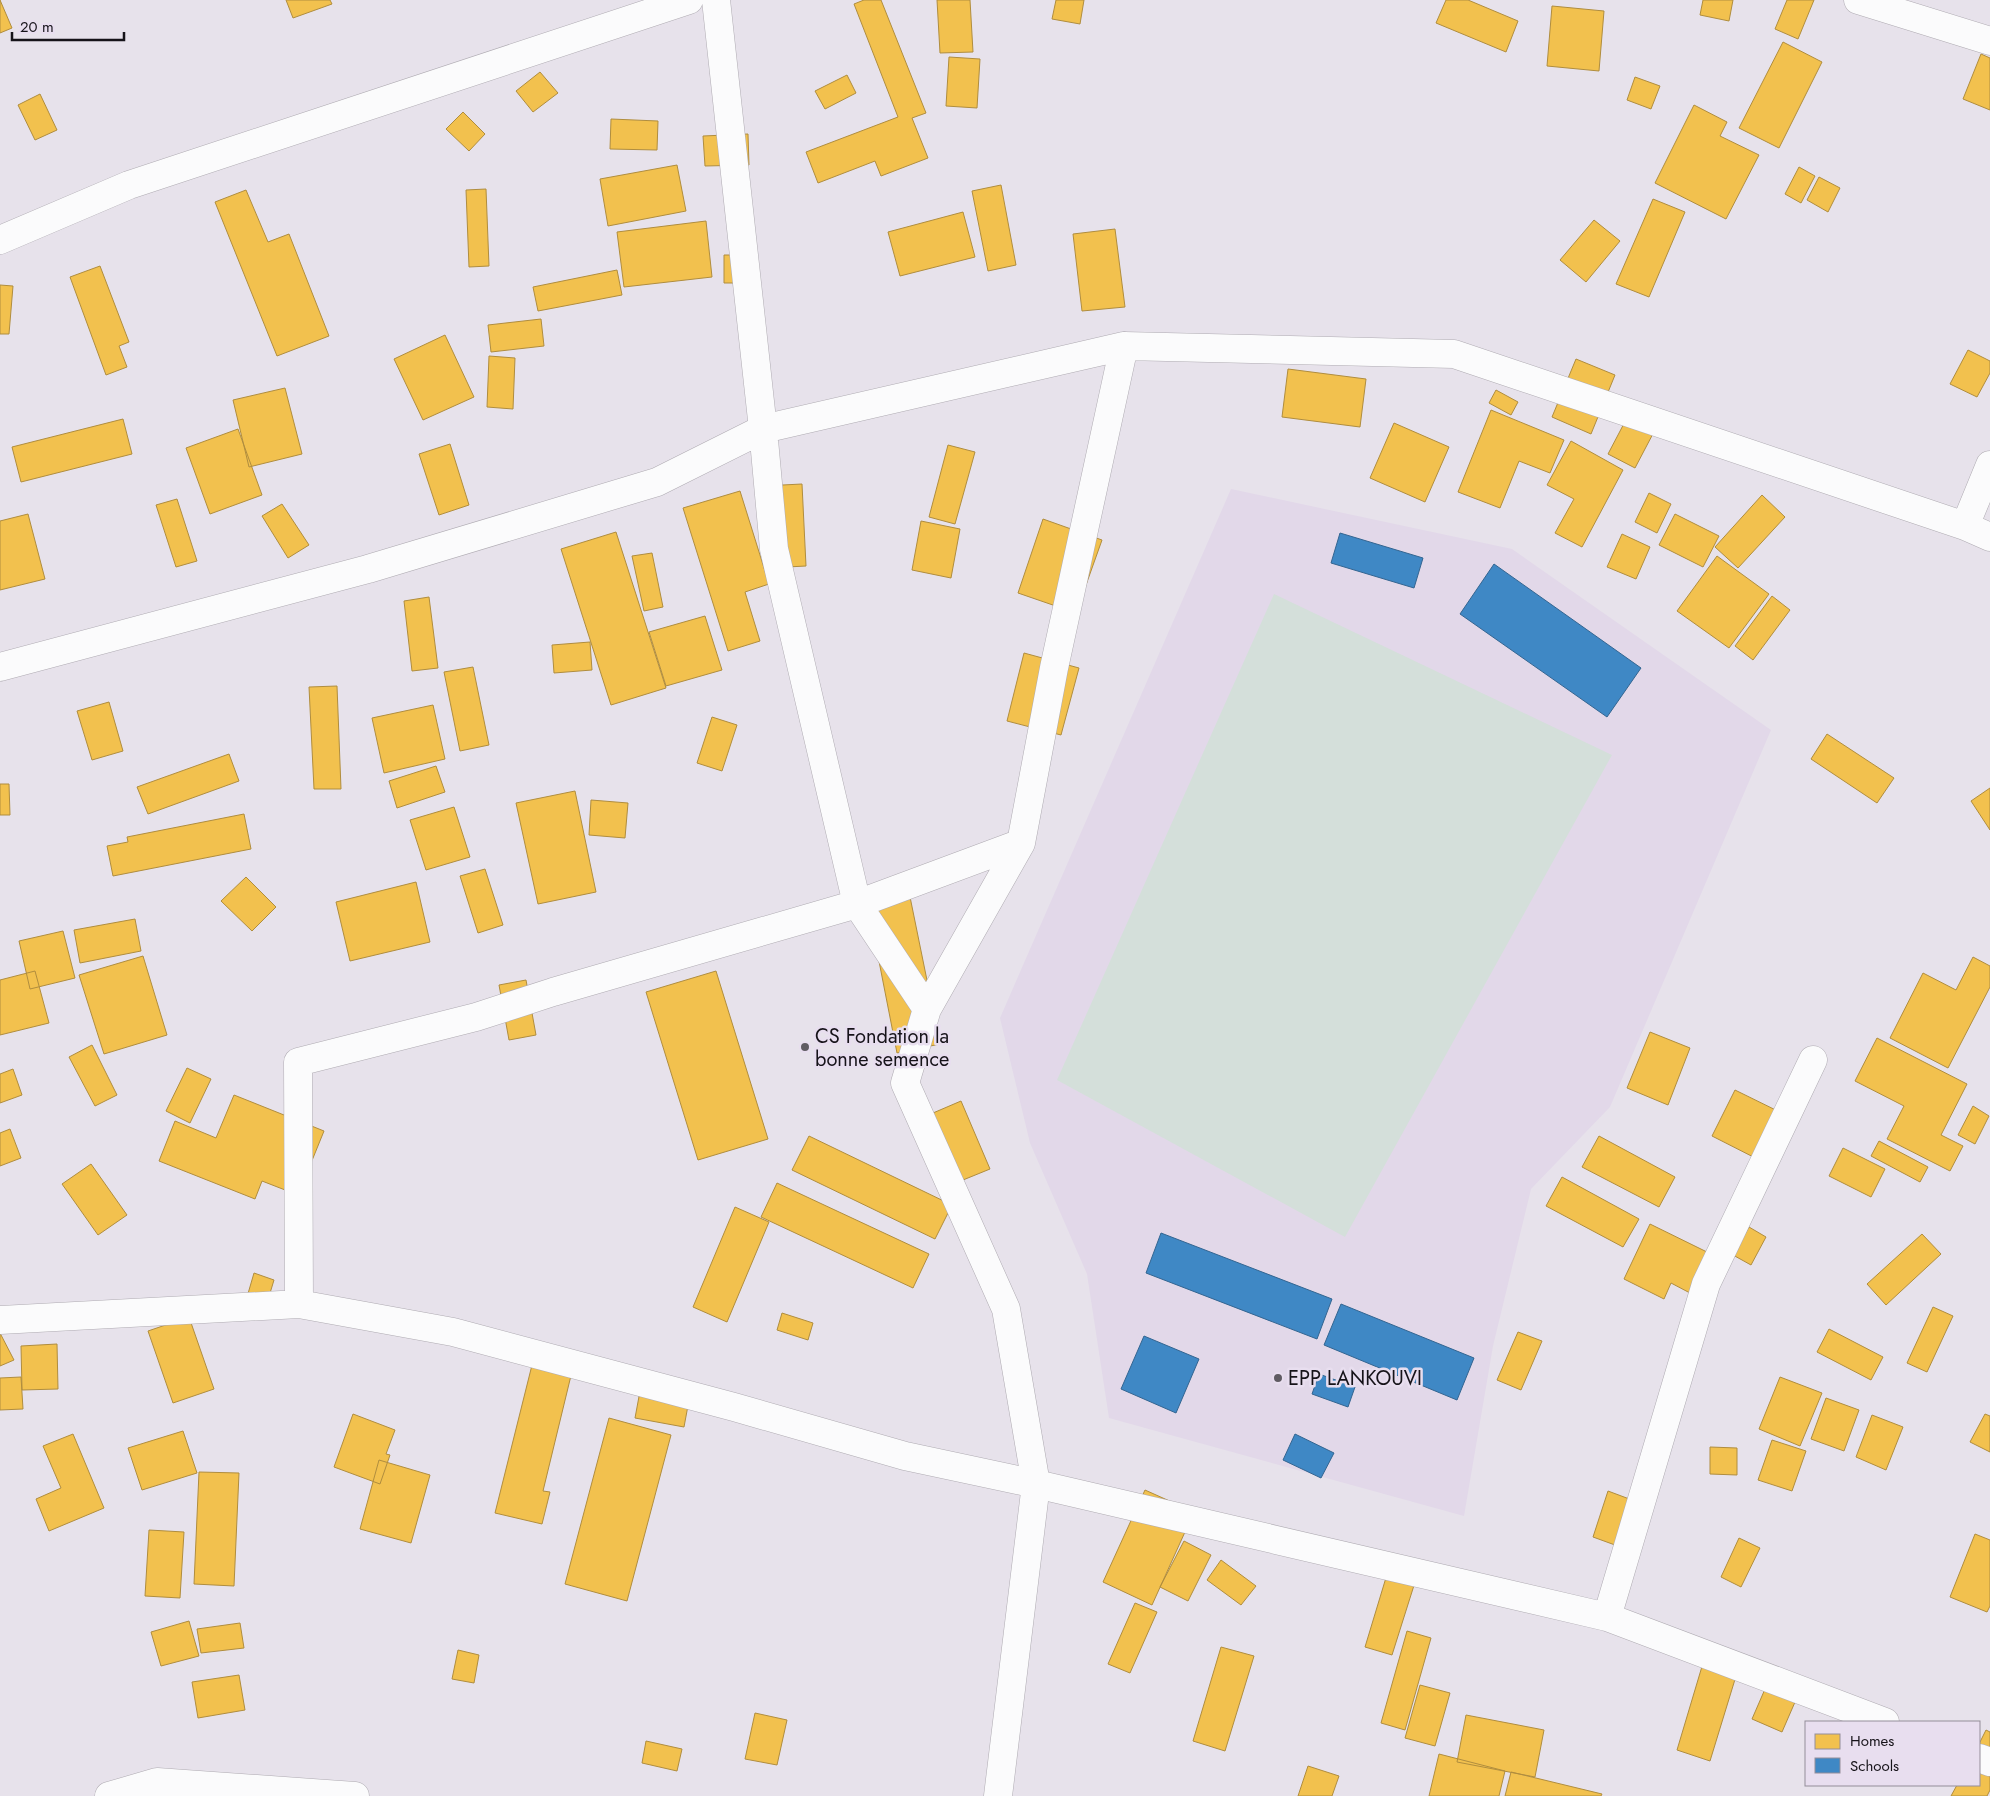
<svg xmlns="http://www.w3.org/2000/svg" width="1990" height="1796" viewBox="0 0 1990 1796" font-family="Jost,sans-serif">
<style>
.built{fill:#e2d8e9}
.green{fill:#d4dfda}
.homes{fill:#f2c14e;stroke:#b08d3e}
.schools{fill:#3f88c5;stroke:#336591}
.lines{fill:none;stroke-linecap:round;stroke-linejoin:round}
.street-casing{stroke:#afabb2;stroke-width:29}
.street{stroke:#fbfbfc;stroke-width:28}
.poi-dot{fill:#5f5b62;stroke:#e8deef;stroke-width:2}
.labels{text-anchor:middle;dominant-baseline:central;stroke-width:5;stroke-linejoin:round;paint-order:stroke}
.poi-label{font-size:20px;fill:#161319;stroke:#e8deef;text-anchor:start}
</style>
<rect width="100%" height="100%" fill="#e7e2eb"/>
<!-- built -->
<path class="built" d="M1231 489 1512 549 1771 730 1610 1107 1531 1189 1493 1346 1464 1516 1109 1418 1087 1274 1030 1143 1000 1018Z"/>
<!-- green -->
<path class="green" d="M1274 594 1612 755 1345 1237 1057 1080Z"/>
<!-- homes -->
<path class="homes" d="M0 0 12 28 0 33Z
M286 0H330L332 4 293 18Z
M864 0H881L926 113 912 118 928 158 881 176 875 161 818 183 806 152 898 117 854 4Z
M937 0H970L973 52 940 53Z
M1056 0H1084L1080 24 1052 19Z
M1446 0H1468L1518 21 1506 52 1436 23Z
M1703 0H1733L1729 21 1700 15Z
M1787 0H1814L1798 39 1775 29Z
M1552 6 1604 11 1599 71 1547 66Z
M1783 42 1822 62 1779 148 1739 128Z
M1981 54 1990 58V110L1963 99Z
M949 57 980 59 977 108 946 106Z
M540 72 558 93 533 112 516 91Z
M847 75 856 93 825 109 815 91Z
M1635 77 1660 86 1651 109 1627 100Z
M40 94 57 130 35 140 18 105Z
M1694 105 1727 122 1720 136 1759 155 1726 219 1655 183Z
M463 112 485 134 469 151 446 129Z
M611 119 658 121 657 150 610 149Z
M748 134 749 165 705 166 703 136Z
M677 165 686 211 608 226 600 179Z
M1799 167 1815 176 1801 203 1785 194Z
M1819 177 1840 188 1828 212 1807 200Z
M1001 185 1016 265 988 271 972 191Z
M486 189 489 266 469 267 466 190Z
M246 190 268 242 289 234 329 336 277 356 215 202Z
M1653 199 1685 212 1649 297 1616 284Z
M963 212 975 257 900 276 888 232Z
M1594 220 1620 241 1586 282 1560 260Z
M706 221 712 277 624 287 617 232Z
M1115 229 1125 307 1082 311 1073 234Z
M724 255H750L749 283H724Z
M100 266 129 342 119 346 127 367 106 375 70 277Z
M617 270 622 295 538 311 533 287Z
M0 285 13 286 9 334H0Z
M541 319 544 346 491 352 488 325Z
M445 335 474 397 423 420 394 359Z
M1968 350 1990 361V373L1977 397 1950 384Z
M489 356 515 358 513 409 487 407Z
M1576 359 1615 375 1591 434 1552 417Z
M1288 369 1366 379 1360 427 1282 417Z
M285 388 302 454 249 467 233 400Z
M1496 390 1518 402 1511 415 1489 403Z
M1491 410 1564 440 1550 473 1519 461 1500 508 1458 492Z
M1629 414 1656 428 1635 468 1608 454Z
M123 419 132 454 21 482 12 447Z
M1394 423 1449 447 1425 502 1370 478Z
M238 429 262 495 210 514 186 448Z
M1571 441 1623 470 1582 547 1555 533 1574 499 1547 485Z
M450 444 469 505 439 515 419 454Z
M948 445 975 452 955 524 929 517Z
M802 484 806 566 768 568 763 486Z
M740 491 769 584 745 592 760 641 728 651 683 508Z
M1649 493 1671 504 1657 533 1635 522Z
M1762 495 1785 517 1738 568 1715 547Z
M177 499 197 561 176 567 156 505Z
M282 504 309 545 288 558 262 516Z
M28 514 45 579 0 590V521Z
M1675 514 1719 536 1703 567 1659 545Z
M1043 519 1102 540 1076 613 1018 593Z
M921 521 960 529 951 578 912 570Z
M616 532 666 688 611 705 561 549Z
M1622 534 1650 547 1636 579 1607 567Z
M652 553 663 607 644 611 632 556Z
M1717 556 1769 594 1729 648 1677 611Z
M1772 596 1790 610 1753 660 1735 646Z
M429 597 438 668 412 671 404 601Z
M705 616 722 670 666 686 649 632Z
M590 642 592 670 554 673 552 645Z
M1024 653 1079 668 1061 735 1007 721Z
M473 667 489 745 460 751 444 672Z
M337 686 341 789H314L309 687Z
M109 702 123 751 92 760 77 711Z
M433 705 445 759 384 773 372 718Z
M712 717 737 725 722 771 697 763Z
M1827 734 1894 778 1877 803 1811 759Z
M229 754 239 781 148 814 137 787Z
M436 766 445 792 397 808 389 781Z
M0 784H9L10 815H0Z
M1990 788V830L1971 801Z
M575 791 596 892 538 904 516 803Z
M591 800 628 803 625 838 589 835Z
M454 807 470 857 426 870 410 820Z
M244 814 251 849 113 876 107 846 128 842 127 837Z
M485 869 503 925 478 933 460 876Z
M246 877 276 907 252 931 221 901Z
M416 882 430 942 350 961 336 902Z
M908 887 940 1044 897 1053 866 895Z
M135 919 141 951 80 963 74 930Z
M63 931 75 978 30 989 19 941Z
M143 956 167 1035 104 1054 79 975Z
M1973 957 1990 966V987L1948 1068 1890 1038 1923 973 1956 990Z
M35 971 49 1023 0 1035V980Z
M716 971 768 1139 698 1160 646 992Z
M526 980 536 1035 509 1040 499 985Z
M1650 1032 1690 1048 1668 1105 1627 1088Z
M1877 1038 1967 1084 1941 1135 1963 1146 1950 1171 1887 1139 1904 1106 1855 1081Z
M92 1045 117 1095 95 1106 69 1057Z
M187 1068 211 1079 190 1123 166 1111Z
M13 1069 22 1095 0 1103V1074Z
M1735 1090 1798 1121 1775 1168 1712 1136Z
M234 1095 324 1131 298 1195 262 1181 255 1199 159 1161 175 1121 216 1138Z
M961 1101 990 1169 963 1180 933 1113Z
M1973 1106 1989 1116 1975 1144 1958 1135Z
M10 1129 21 1158 0 1166V1133Z
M809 1136 952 1205 935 1239 792 1170Z
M1599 1136 1675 1177 1659 1207 1582 1167Z
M1879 1141 1928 1167 1920 1182 1871 1156Z
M1843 1148 1885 1169 1871 1197 1829 1176Z
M91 1164 127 1215 98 1235 62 1184Z
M1562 1177 1639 1219 1623 1247 1546 1206Z
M777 1183 929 1254 913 1288 761 1217Z
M735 1207 769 1222 727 1322 693 1307Z
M1650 1224 1709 1253 1690 1293 1671 1283 1664 1299 1624 1279Z
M1749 1227 1766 1237 1751 1265 1733 1255Z
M1922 1234 1941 1254 1886 1305 1867 1284Z
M254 1273 274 1280 267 1303 247 1297Z
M1933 1307 1953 1316 1927 1372 1907 1363Z
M782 1313 813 1323 808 1340 777 1330Z
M189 1317 214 1389 173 1403 148 1331Z
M1829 1329 1883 1357 1871 1380 1817 1352Z
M1518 1332 1542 1341 1521 1390 1497 1380Z
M0 1333 14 1360 0 1366Z
M57 1344 58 1389 22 1390 21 1346Z
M536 1349 575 1359 543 1491 550 1492 542 1524 495 1513Z
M643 1375 692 1384 684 1427 635 1418Z
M21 1377 23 1409 0 1410V1378Z
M1780 1377 1822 1393 1800 1446 1759 1429Z
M1826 1398 1859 1410 1844 1451 1811 1439Z
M353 1414 395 1430 386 1454 390 1455 380 1484 334 1467Z
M1985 1414 1990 1416V1452L1970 1442Z
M1872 1415 1903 1427 1886 1470 1856 1457Z
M609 1418 671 1435 627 1601 565 1584Z
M183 1431 197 1473 142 1490 128 1448Z
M73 1434 104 1508 49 1531 36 1499 61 1488 43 1446Z
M1772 1440 1806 1451 1792 1491 1758 1480Z
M1710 1447 1737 1448V1475L1710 1474Z
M379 1460 430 1475 411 1543 360 1529Z
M199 1472 239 1473 234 1586 194 1584Z
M1145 1490 1194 1512 1152 1605 1103 1582Z
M1608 1491 1632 1500 1615 1545 1593 1537Z
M149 1530 184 1532 180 1598 145 1596Z
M1975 1534 1990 1540V1606L1987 1612 1950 1597Z
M1739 1538 1760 1548 1741 1587 1721 1577Z
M1184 1541 1211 1555 1188 1601 1160 1587Z
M1221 1560 1256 1586 1241 1605 1207 1580Z
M1388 1571 1416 1579 1392 1655 1365 1647Z
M1135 1603 1157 1612 1130 1673 1108 1664Z
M189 1621 199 1656 161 1666 151 1632Z
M240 1623 244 1648 201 1653 197 1629Z
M1407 1631 1431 1638 1405 1730 1381 1723Z
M1221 1647 1254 1656 1225 1751 1193 1741Z
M458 1650 479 1655 474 1683 452 1679Z
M1706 1653 1740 1663 1710 1761 1677 1750Z
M1775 1666 1805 1679 1782 1732 1752 1719Z
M239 1675 245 1710 198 1718 192 1682Z
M1420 1685 1450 1693 1435 1746 1405 1738Z
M755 1713 787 1720 777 1765 745 1759Z
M1466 1715 1544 1730 1535 1777 1457 1762Z
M1986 1730 1990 1732V1790L1987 1796H1951L1957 1785H1979V1744Z
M646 1741 682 1749 677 1771 642 1763Z
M1439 1754 1505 1771 1499 1796H1429Z
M1308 1766 1339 1776 1332 1796H1298Z
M1511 1772 1602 1794 1601 1796H1505Z"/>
<!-- schools -->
<path class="schools" d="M1340 533 1423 558 1414 588 1331 563Z
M1494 564 1641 668 1607 717 1460 614Z
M1161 1233 1332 1299 1317 1339 1146 1273Z
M1341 1304 1474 1358 1457 1400 1324 1345Z
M1144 1336 1199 1359 1176 1413 1121 1389Z
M1319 1374 1355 1387 1348 1407 1312 1394Z
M1295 1434 1334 1453 1321 1478 1283 1460Z"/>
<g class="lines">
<!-- street casing -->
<g class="street-casing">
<path id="street" d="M716 0 763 429 1124 346 1454 354 1965 526 1990 537
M1858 0 1990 41
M0 240 129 185 689 0
M1965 526 1990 465
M0 667 368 569 657 482 763 429 774 549 857 904 927 1009
M1021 843 857 904 553 992 476 1017 298 1062 299 1304 453 1332 734 1407 905 1456 1036 1484 1607 1617 1885 1722
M0 1320 299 1304
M1607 1617 1706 1284 1813 1060
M1979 1758 1990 1762
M109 1796 157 1782 355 1796
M998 1796 1036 1484 1006 1309 905 1083 927 1009 1021 843 1054 668 1124 346"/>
</g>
<!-- street -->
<use href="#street" class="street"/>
</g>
<!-- markers -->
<g class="poi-dot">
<circle cx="805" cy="1047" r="5"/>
<circle cx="1278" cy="1378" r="5"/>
</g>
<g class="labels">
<!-- poi labels -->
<g class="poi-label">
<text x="815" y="1036">CS Fondation la<tspan x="815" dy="23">bonne semence</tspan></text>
<text x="1288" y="1378">EPP LANKOUVI</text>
</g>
</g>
<!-- legend -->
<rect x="1805" y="1721" width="175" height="65" fill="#e8deef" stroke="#948d99"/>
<rect x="1815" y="1734" width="25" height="15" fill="#f2c14e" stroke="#948d99"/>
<text x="1850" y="1746" font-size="15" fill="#161319">Homes</text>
<rect x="1815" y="1758" width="25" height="15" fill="#3f88c5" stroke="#948d99"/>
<text x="1850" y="1771" font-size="15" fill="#161319">Schools</text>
<!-- scale -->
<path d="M12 32v8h112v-8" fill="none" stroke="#161319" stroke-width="2.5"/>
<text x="20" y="32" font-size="15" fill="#161319" stroke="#e8deef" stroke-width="4" paint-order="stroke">20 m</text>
</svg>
